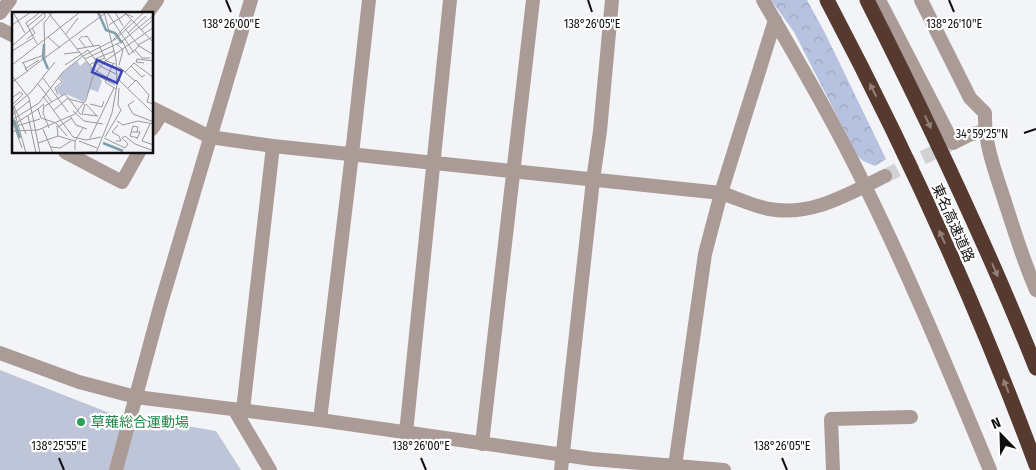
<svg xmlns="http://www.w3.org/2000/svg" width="1036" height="470" viewBox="0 0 1036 470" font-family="'Fira Sans Condensed','Noto Sans JP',sans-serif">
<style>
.forest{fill:url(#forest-crowns)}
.pitch{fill:#bec5d8}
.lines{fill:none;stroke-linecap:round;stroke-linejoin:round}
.minor-tunnel{stroke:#d1d2d4;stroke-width:14;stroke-dasharray:14 7;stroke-linecap:butt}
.minor{stroke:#ab9b96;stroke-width:14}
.tertiary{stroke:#ab9b96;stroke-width:14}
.motorway{stroke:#563a2f;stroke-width:15}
.oneway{fill:#917f78}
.ticks{fill:none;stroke:#0f0f10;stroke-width:2}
.leisure-dot{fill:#2e9e5b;stroke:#fff;stroke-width:2}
.labels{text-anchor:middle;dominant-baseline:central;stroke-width:4.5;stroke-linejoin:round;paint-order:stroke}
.street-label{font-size:14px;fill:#0f0f10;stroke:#fff}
.leisure-label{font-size:14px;fill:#27864d;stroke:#fff;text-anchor:start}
.inset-river{fill:none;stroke:#7c9fae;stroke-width:2.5}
.inset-road{fill:none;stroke:#98989b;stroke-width:1}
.view{fill:#3a46b9;fill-opacity:0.15;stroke:#3a46b9;stroke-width:2.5}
.inset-edge{fill:none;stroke:#0f0f10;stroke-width:2.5}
.ticks-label{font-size:12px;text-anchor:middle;fill:#0f0f10;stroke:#fff;stroke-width:4.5;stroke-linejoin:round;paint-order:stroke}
</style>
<defs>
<pattern id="forest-crowns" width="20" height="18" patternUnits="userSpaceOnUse" patternTransform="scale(1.25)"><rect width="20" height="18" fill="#b7c2e0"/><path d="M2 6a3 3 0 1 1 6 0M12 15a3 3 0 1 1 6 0" fill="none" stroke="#9ca6bf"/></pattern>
</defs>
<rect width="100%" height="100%" fill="#f3f4f7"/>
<!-- forest -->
<path class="forest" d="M771 0H807L826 35 886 159 875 166 863 161 857 155 794 32Z"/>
<!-- pitch -->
<path class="pitch" d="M0 370 107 412 216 431 241 470H0Z"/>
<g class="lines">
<!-- minor-tunnel -->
<path class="minor-tunnel" d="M885 176 949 145"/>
<!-- minor -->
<path class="minor" d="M763 0C798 61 834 122 865 186 911 279 950 374 990 470
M879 0 953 143 969 135 984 131
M921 0 970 98 985 113C984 143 995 171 1004 199 1014 230 1023 260 1036 290
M0 13 10 0
M147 14 157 0
M0 29 14 36
M152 108 210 137 273 146 721 193C737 198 753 206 769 209 811 217 848 194 885 176
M152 129 162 113
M65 152 122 182 139 152
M136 397 320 420 592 459 724 470
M234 409 270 470
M243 410 273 146
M320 420 352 154 369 0
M406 433 450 0
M482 444 533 0
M675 466 705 254 721 193 775 20
M561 470 593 180 600 131 612 0
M833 470 831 419 911 417"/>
<!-- tertiary -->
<path class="tertiary" d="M0 353 79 382 136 397
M116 470 160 307 251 0"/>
<!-- motorway -->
<path class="motorway" d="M827 0C906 150 977 305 1036 465
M867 0C928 121 986 242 1036 368"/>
</g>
<!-- one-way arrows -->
<defs><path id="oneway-solid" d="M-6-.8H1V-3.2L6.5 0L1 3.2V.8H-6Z" transform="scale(1.25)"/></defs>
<g class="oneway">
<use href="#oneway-solid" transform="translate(873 90) rotate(-117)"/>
<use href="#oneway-solid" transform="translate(928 122) rotate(65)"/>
<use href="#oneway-solid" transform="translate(942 237) rotate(-114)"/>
<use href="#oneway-solid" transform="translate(995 270) rotate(67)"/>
<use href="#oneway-solid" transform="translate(1006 386) rotate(-111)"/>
</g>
<!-- ticks -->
<path class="ticks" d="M226 0 231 12M588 0 592 12M949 0 954 12M1024 133 1036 129M59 458 64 470M421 458 426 470M782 458 787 470"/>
<!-- markers -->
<circle class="leisure-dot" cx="81" cy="422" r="5"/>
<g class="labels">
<!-- street labels -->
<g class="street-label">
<text transform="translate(953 223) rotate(66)">東名高速道路</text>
</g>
<!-- leisure labels -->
<g class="leisure-label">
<text x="91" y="422">草薙総合運動場</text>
</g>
</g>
<!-- overview -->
<g transform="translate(12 12)">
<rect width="141" height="141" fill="#f3f4f7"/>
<path d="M65 49 68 54 74 49 90 69 86 80 78 77 72 90 54 82 49 84 44 77 51 70 47 64Z" fill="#bec5d8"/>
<path class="inset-river" d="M86 0 94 18 103 21 110 31M32 32 31 45 36 57M2 108 8 126M91 131 111 139"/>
<path class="inset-road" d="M1 0 13 21M36 0 80 56 104 71M95 0 122 41M103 0 111 14M112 0 142 31M0 13 19 0M97 13 114 2 121 5M15 15 33 0M113 17 127 34 142 43M129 18 142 7M116 21 134 4M54 22 66 6M71 24 67 27 74 36M36 25 48 36M72 25 75 24 82 35M15 27 23 21 20 16M101 28 119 8M110 28 117 43 127 34M25 32 14 11 27 1M105 32 111 38 107 53M126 33 142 24M0 34 33 5V0M65 37 87 33 94 49 103 52M123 38 130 46H138M0 39 21 26M52 42 68 40M33 47 32 11 41 0M73 47 109 30 142 3M83 47 102 39M11 50 15 59 92 2M10 51 32 43M132 51 124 50 125 47 142 49M101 52 93 70 104 77M0 53 68 0M53 53 76 38 88 54 104 62M77 53 92 46M106 54 123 69M119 54 130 65 133 63M13 57 27 48M113 60 122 51 142 66M0 64 17 86 28 141M86 64 103 73M46 65 50 70 43 76 46 83M31 66 56 100M107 68 142 102M0 70 16 59M26 72 40 90M116 76 124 68 137 83 135 90 142 92M31 84 61 125 74 128 89 125M0 86 8 80 11 82 0 93M57 87 69 103M122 89 116 93 121 102 142 110M32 92 26 97 29 106 44 111 55 124M73 92 70 102 86 104M74 92 85 104M78 92 90 95 92 89M32 93 31 101 37 116M2 94 14 122M33 94 53 82 57 87 72 91M1 95 14 141M0 96 19 80 43 50M42 98 56 86M61 99 72 109 91 112M1 102 17 89M16 104 24 141M58 104 64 113 75 117M0 108 10 136M0 108 27 91 51 60 71 44 104 27 132 0M105 109 111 113 126 109 142 112M4 111 26 97M138 112 130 129 142 133M5 114 28 107M45 114 46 124 63 129M46 115 60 106M31 117 41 141M0 119 26 118 63 102 74 88 81 64 92 50 142 15M120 120H128L125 127M125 120 126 115 121 114 118 124 126 126M93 125 109 98 106 93 107 76M78 126 102 76M92 126 113 136 116 132 110 126 113 124 123 132 142 139M67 129 85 136M104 129H109L107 124 100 120 106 113M26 131 46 124M39 135 48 136 59 129M63 138V129L71 116M46 141 83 140M84 141 100 101 105 73 104 47 92 0"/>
<path class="view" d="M85 48 110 59 105 71 80 60Z"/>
<rect width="141" height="141" class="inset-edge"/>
</g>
<g class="ticks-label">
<text x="231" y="28">138°26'00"E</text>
<text x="592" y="28">138°26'05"E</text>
<text x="954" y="28">138°26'10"E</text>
<text x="982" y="138">34°59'25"N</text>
<text x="59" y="450">138°25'55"E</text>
<text x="421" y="450">138°26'00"E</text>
<text x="782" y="450">138°26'05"E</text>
</g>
<!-- north arrow -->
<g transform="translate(1001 435) rotate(337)" stroke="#ffffff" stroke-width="4" paint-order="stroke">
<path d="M0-4L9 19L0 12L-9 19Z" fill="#0f0f10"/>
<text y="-8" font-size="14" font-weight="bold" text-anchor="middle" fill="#0f0f10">N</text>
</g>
</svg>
